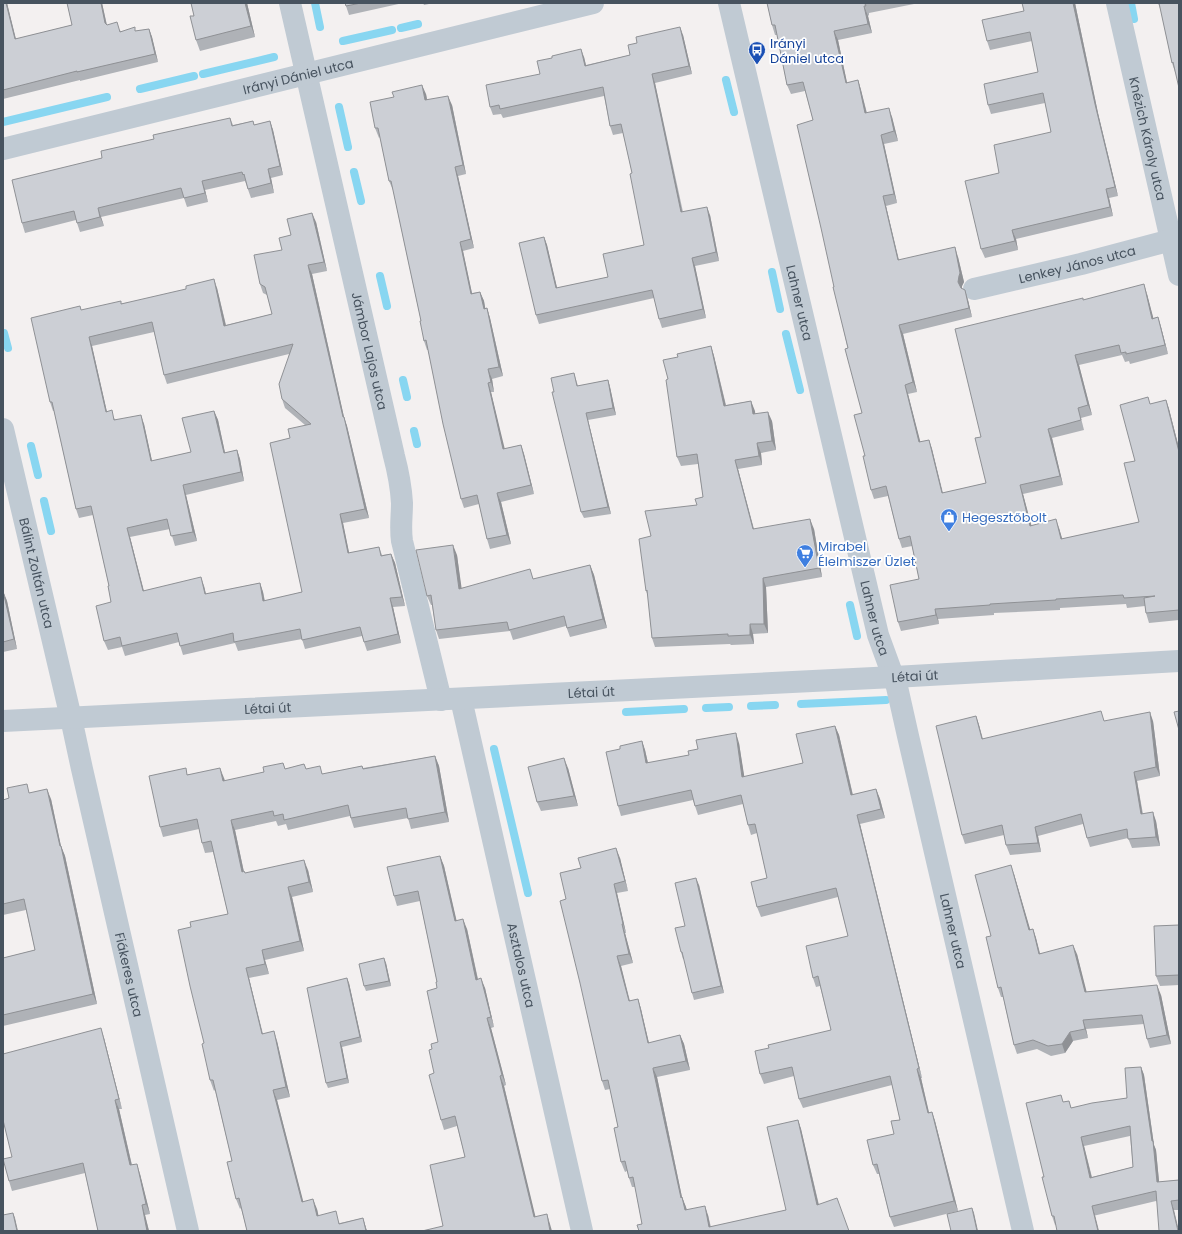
<svg xmlns="http://www.w3.org/2000/svg" width="1182" height="1234" viewBox="0 0 1182 1234" font-family="Poppins,sans-serif">
<style>
.lines{fill:none;stroke-linecap:round;stroke-linejoin:round}
.stream{stroke:#88d6f1;stroke-width:8}
.street{stroke:#c0cad3;stroke-width:22}
.wall{fill:#afb2b7;fill-rule:evenodd}
.shaded-wall{fill:#8f9195}
.building{fill:#cccfd5;stroke:#8f9195;fill-rule:evenodd}
.labels{text-anchor:middle;dominant-baseline:central;stroke-width:3.5;stroke-linejoin:round;paint-order:stroke}
.transit-label{font-size:13px;fill:#164399;stroke:#fff;text-anchor:start}
.street-label{font-size:13px;fill:#47535f;stroke:#fff}
.shop-label{font-size:13px;fill:#366cbe;stroke:#fff;text-anchor:start}
</style>
<rect width="100%" height="100%" fill="#f3f0f0"/>
<g class="lines">
<!-- stream -->
<path class="stream" d="M315 3 320 27
M1131 3 1134 19
M401 28 418 24
M343 41 392 30
M203 74 274 57
M726 80 734 112
M140 89 194 76
M339 107 348 147
M3 122 107 97
M354 172 361 201
M772 272 780 309
M380 276 387 306
M4 333 8 348
M786 334 800 390
M403 380 407 397
M414 431 417 444
M31 446 38 475
M44 501 51 531
M850 605 857 636
M801 704 886 700
M751 706 775 705
M706 708 729 707
M626 712 684 709
M494 749 528 893"/>
<!-- street -->
<g class="street">
<path id="s1" d="M290 3 394 456C398 471 401 487 402 503 402 516 400 528 402 541L441 700"/>
<path id="s2" d="M729 3 878 635 897 687 908 736 1023 1231"/>
<path id="s3" d="M1117 3 1179 275"/>
<path id="s4" d="M3 149 593 3"/>
<path id="s5" d="M974 289 1081 264 1179 238"/>
<path id="s6" d="M3 429 71 718 82 769 188 1231"/>
<path id="s7" d="M461 699 582 1231"/>
<path id="s8" d="M3 721 894 677 1179 661"/>
</g>
</g>
<!-- wall -->
<path class="wall" d="M3 3H7L16 39 72 25 67 3H102L107 25 121 31H136L149 29 152 37 158 62 80 81V80L3 99Z
M191 3H247L255 37 200 51 196 40 194 16Z
M345 3H403L349 15Z
M423 3H434L424 5Z
M767 3H919L869 13V15L868 16 872 33 838 40 847 83 858 80 861 90 867 113 892 117 898 141 884 144 897 203 886 206 899 260 958 257 964 282 962 286V288L968 300 972 317 903 334 917 392 908 394 920 442 929 440 932 449 943 493 986 483 981 437 1083 300 1147 294 1153 318 1158 317 1161 327 1168 354 1130 364 1129 361 1125 362 1122 355 1079 365 1092 415 1081 418 1084 430 1052 438 1063 485 1023 494 1031 525 1059 528 1062 539 1139 522 1135 461 1151 404 1166 400 1169 409 1179 448V620L1149 623 1146 613 1145 606 1127 608 1126 604 1060 608V610L994 613V615L938 619 939 624 901 631 898 622 919 579 912 546 902 548 899 539 888 496 874 499 871 490 865 456 862 413 834 287 813 120 805 91 791 94 787 85 777 35H775L772 25Z
M1022 3H1075L1098 113 1118 196 1109 198 1113 216 1016 239 1018 250 985 258 981 249 999 173 1051 132 1045 103 991 114 988 105 1038 72 1032 41 990 50 987 41 1024 11Z
M1158 3H1179L1175 72 1172 63 1161 11Z
M683 35 692 74 655 83 683 212 710 215 719 261 695 266 706 318 662 328 659 319 654 298 539 324 536 315 544 237 547 245 557 288 608 277 644 245 632 173 623 133 613 135 610 126 604 96 503 118 501 114 493 115 490 107 540 74 584 57 586 65 630 55Z
M426 94 427 100 452 105 466 174 458 176 474 248 463 251 472 293 480 292 484 301 485 309 487 308 490 318 503 376 492 379 494 392H491L504 449 521 445 524 454 534 494 501 502 511 544 490 549 487 539 479 504 464 508 461 499 428 350H427L424 341 421 321 393 190 389 181 380 137 379 138 375 128Z
M230 118 233 125 253 121 254 125 270 121 273 130 283 175 271 178 274 193 251 198 245 181 205 190 208 202 187 207 184 198 101 217 104 226 80 232 76 220 25 233 22 223 102 158 154 139Z
M316 222 327 271 312 274 344 417 347 426 369 518 343 523 349 553 379 547 382 555 391 554 395 563 405 606 393 607 401 643 367 651 362 636 305 649 302 639 238 651 235 643 183 655 179 642 125 656 122 647 108 650 104 641 111 602 109 586 93 515 79 518 76 509 54 411H53L50 402 82 310 217 288 226 325 272 314 267 295 263 293 260 284 282 250 291 235ZM154 332 164 375 167 384 289 354 282 399 285 408 305 425 290 438 302 592 265 601 263 592 260 583 206 594 204 586 144 591 130 537 170 529 175 546 197 541 186 495 244 481 240 459 237 450 225 453 218 420 214 411 191 452 152 461 144 424 116 420 107 412 92 346Z
M711 346 714 356 726 405 751 401 755 414 772 421 776 450 761 453 762 465 738 469 754 529H814L822 577 766 587 768 633 753 634 754 644 731 645 730 644 655 647 652 638 648 596 646 591 651 536 697 505 703 497 698 464 681 466 677 457 678 357Z
M574 373 578 386 608 380 610 387 616 415 588 420 611 514 584 518 581 512 554 392Z
M457 555 461 588 534 579 590 565 594 575 607 628 570 637 566 626 513 640 510 631 439 639 436 630 432 605H431L427 596Z
M3 591 7 601 17 649 3 652Z
M976 716 979 725 983 739 1105 721H1153L1160 776 1137 781 1143 814 1156 821 1160 846 1132 848 1128 838 1090 847 1087 838 1083 824 1038 836 1041 852 1010 855 1006 845 1004 835 965 844 962 835Z
M835 726 839 735 853 795 876 789 880 799 885 818 860 824 922 1078H921L929 1112H932L935 1121 958 1211 894 1227 890 1217 879 1174H877L873 1165 894 1134 900 1120 892 1085 803 1108 799 1099 794 1076 764 1084 760 1074 769 1048 831 1030 820 986 816 987 813 978 848 936 838 897 761 917 757 907 767 878 757 833 751 835 748 825 743 804 698 815 693 800 621 816 618 806 620 749 642 741 645 750 648 763 689 755 739 743 744 777 803 763Z
M435 756 439 766 449 822 411 829 408 818 354 828 350 816 288 830 286 824 278 826 276 821 235 830 244 872 245 873 308 870 313 892 292 897 304 951 265 960 269 974 249 978 263 1034 277 1041 290 1097 277 1100 303 1202 317 1209 318 1216 340 1223 363 1218 367 1231H247L241 1208 240 1209 236 1199 232 1161 215 1090 214 1091 210 1080 204 1043 191 927 228 914 213 852 205 853 202 843 199 829 163 837 160 827 188 774 224 778 225 781 264 772 283 763 285 769 304 764 306 769 323 774 362 766 363 768Z
M568 768 578 806 541 811 537 802Z
M30 793 51 799 61 846 65 856 97 1004 3 1026V958L35 950 26 910 3 915V800Z
M440 856 444 866 456 920 467 929 478 979 485 988 494 1027 491 1028 506 1085 504 1086 535 1217 550 1224 443 1226 465 1157 457 1126 444 1130 441 1120 434 1073 432 1049 438 1042 437 982 420 901 397 906 394 896Z
M620 858 628 891 617 893 626 933H625L633 963 621 966 630 1001 638 999 641 1009 649 1043 680 1035 684 1044 690 1070 657 1077 682 1197 687 1210 708 1215 711 1227 786 1210 798 1120 801 1129 819 1205 849 1231H639L642 1224 635 1187H632L629 1178 627 1171 625 1172 621 1162 618 1127 610 1089 605 1090 602 1081 566 899 581 868Z
M1014 874 1030 930 1033 929 1036 938 1040 953 1077 954 1086 992 1161 995 1171 1044 1150 1048 1147 1039 1144 1024 1086 1029 1088 1038 1073 1041 1065 1053 1051 1056 1037 1049 1017 1054 1014 1045 1003 997H1001L998 988 991 936Z
M699 885 724 993 694 1000 692 993 684 959H683L681 952Z
M1179 925V985L1160 986 1156 976Z
M386 963 391 986 366 991 364 986Z
M349 983 362 1042 342 1047 349 1083 328 1088 326 1083Z
M104 1038 122 1109H119L132 1165 140 1174 150 1214 145 1215 149 1231H98L85 1173 12 1191 9 1181 12 1157Z
M1141 1067 1144 1075 1154 1145 1156 1150 1159 1182 1179 1180V1210H1174L1156 1201 1055 1225 1052 1216 1044 1177 1064 1102 1069 1101 1071 1108 1127 1098ZM1130 1136 1133 1167 1092 1177 1084 1146Z"/>
<!-- shaded-wall -->
<path class="shaded-wall" d="M6 3H7L18 48 15 39Z
M101 3H102L108 31 105 23Z
M245 3H247L255 37 251 26Z
M1073 3H1075L1098 113 1118 196 1115 187 1095 104Z
M864 6 868 16 872 33 868 24Z
M680 27 683 35 692 74 689 66Z
M149 29 152 37 158 62 155 54Z
M834 31 838 40 849 92 846 83Z
M581 49 584 57 588 74 585 66Z
M652 74 655 83 684 221 681 212Z
M858 80 861 90 869 123 865 113Z
M422 85 426 94 429 110 425 100Z
M448 96 452 105 466 174 463 165Z
M889 108 892 117 898 141 894 131Z
M270 121 273 130 283 175 280 166Z
M881 135 884 144 897 203 894 194Z
M455 167 458 176 474 248 471 239Z
M268 169 271 178 274 193 271 183Z
M202 181 205 190 208 202 205 193Z
M1106 189 1109 198 1113 216 1110 207Z
M883 196 886 206 901 270 898 260Z
M707 207 710 215 719 261 716 252Z
M98 208 104 226 100 217Z
M312 213 316 222 327 271 324 262Z
M1012 230 1016 239 1018 250 1015 241Z
M544 237 547 245 559 296 556 288Z
M460 242 463 251 474 303 471 294Z
M955 247 958 257 964 282 962 286V291L958 282Z
M692 258 695 266 706 318 703 309Z
M308 265 312 274 346 426 343 417Z
M214 279 217 288 228 335 224 326Z
M1144 284 1147 294 1156 328 1152 319Z
M965 290 968 300 972 317 969 308Z
M480 292 484 301 487 318 484 309Z
M487 308 490 318 503 376 499 367Z
M1158 317 1161 327 1168 354 1165 345Z
M899 325 903 334 917 392 913 382Z
M89 337 92 346 109 421 106 412Z
M711 346 714 356 728 415 724 406Z
M1075 355 1079 365 1092 415 1088 405Z
M488 369 492 379 494 392 491 382Z
M608 380 610 387 616 415 613 408Z
M488 383 491 392 507 458 503 449Z
M905 385 908 394 923 452 919 442Z
M1166 400 1169 409 1179 448V452Z
M751 401 755 411 756 423 753 414Z
M214 411 218 420 227 462 224 453Z
M768 412 772 421 776 450 772 441Z
M586 413 588 420 611 514 608 507Z
M141 415 144 424 154 470 151 461Z
M344 417 347 426 369 518 365 509Z
M1048 429 1052 438 1063 485 1060 476Z
M929 440 932 449 945 503 942 493Z
M757 443 761 453 762 465 759 456Z
M521 445 524 454 534 494 531 485Z
M237 450 240 459 244 481 241 472Z
M735 460 738 469 756 538 753 529Z
M183 485 186 495 197 541 193 532Z
M1020 485 1023 494 1034 535 1030 526Z
M497 493 501 502 511 544 507 535Z
M340 514 343 523 351 562 348 553Z
M810 519 814 529 822 577 819 568Z
M1056 519 1059 528 1065 548 1061 539Z
M127 528 130 537 146 600 143 591Z
M453 545 457 555 463 598 459 589Z
M391 554 395 563 405 606 402 597Z
M590 565 594 575 607 628 603 619Z
M201 577 204 586 208 603 205 594Z
M763 578 766 587 768 633 764 624Z
M260 583 263 592 266 610 263 601Z
M3 591 7 601 17 649 14 639Z
M390 598 393 607 401 643 398 634Z
M935 609 938 619 939 624 936 615Z
M750 624 753 634 754 644 750 635Z
M1150 712 1153 721 1160 776 1156 767Z
M976 716 979 725 985 749 982 739Z
M835 726 839 735 855 805 851 795Z
M736 733 739 743 746 787 742 777Z
M642 741 645 750 650 772 646 763Z
M435 756 439 766 449 822 445 812Z
M564 758 568 768 578 806 574 796Z
M220 768 224 778 227 791 223 781Z
M1134 772 1137 781 1144 824 1141 814Z
M47 789 51 799 63 856 60 846Z
M876 789 880 799 885 818 881 809Z
M1153 812 1156 821 1160 846 1156 837Z
M857 815 860 824 922 1078 919 1068Z
M231 820 235 830 246 882 242 872Z
M1035 827 1038 836 1041 852 1038 843Z
M61 846 65 856 97 1004 93 994Z
M616 848 620 858 628 891 625 881Z
M440 856 444 866 459 931 455 921Z
M304 860 308 870 313 892 309 882Z
M1011 865 1014 874 1033 939 1029 930Z
M696 878 699 885 724 993 721 986Z
M614 884 617 893 626 933 623 924Z
M288 887 292 897 304 951 300 941Z
M463 919 467 929 480 990 476 980Z
M622 924 625 933 633 963 629 954Z
M1033 929 1036 938 1042 963 1039 954Z
M1073 945 1077 954 1089 1001 1085 992Z
M262 950 265 960 269 974 265 964Z
M617 956 621 966 632 1011 629 1001Z
M384 958 386 963 391 986 389 981Z
M246 968 249 978 265 1044 262 1034Z
M347 978 349 983 362 1042 360 1037Z
M481 978 485 988 494 1027 491 1017Z
M1157 985 1161 995 1171 1044 1167 1035Z
M638 999 641 1009 651 1052 648 1043Z
M487 1018 491 1028 506 1085 502 1075Z
M1083 1020 1086 1029 1088 1038 1085 1029Z
M101 1028 104 1038 122 1109 119 1099Z
M274 1031 277 1041 290 1097 286 1087Z
M1070 1032 1073 1041 1065 1053 1062 1044Z
M680 1035 684 1044 690 1070 686 1061Z
M340 1042 342 1047 349 1083 347 1078Z
M1141 1067 1144 1075 1154 1145 1156 1150 1160 1191 1157 1182Z
M653 1068 657 1077 684 1207 681 1198Z
M917 1069 921 1078 931 1122 928 1113Z
M500 1076 504 1086 538 1227 534 1217Z
M273 1090 277 1100 306 1212 302 1202Z
M115 1100 119 1109 134 1175 130 1165Z
M932 1112 935 1121 958 1211 954 1201Z
M798 1120 801 1129 821 1215 817 1205Z
M1081 1137 1084 1146 1094 1187 1090 1178Z
M137 1164 140 1174 150 1214 146 1204Z
M682 1197 686 1207 689 1220 685 1210Z
M313 1199 317 1209 321 1226 317 1216Z
M1171 1201 1174 1210 1179 1231H1178Z
M142 1205 145 1215 149 1231H147Z
M705 1206 708 1215 711 1231 709 1227Z
M1092 1206 1095 1215 1099 1231H1098Z
M972 1208 974 1213 978 1231H977Z
M13 1213 15 1218 18 1231H17Z
M547 1214 550 1224 552 1231H550Z
M363 1218 366 1228 367 1231H366Z"/>
<!-- building -->
<path class="building" d="M3 3H6L15 39 72 25 67 3H101L105 23 107 25 117 22 120 32 135 27V31L149 29 155 54 77 72V71L3 90Z
M191 3H245L251 26 196 40 190 16H194Z
M345 3H361L346 6Z
M767 3H869L865 4 866 6H864L868 24 834 31 846 83 858 80 865 113 889 108 894 131 881 135 894 194 883 196 898 260 955 247 960 273 959 276 958 282 961 288 965 290 969 308 899 325 913 382 905 385 919 442 929 440 942 493 986 483 975 438 981 437 955 329 1083 298V300L1144 284 1152 319 1158 317 1165 345 1126 354V352L1121 353 1119 345 1075 355 1088 405 1078 408 1081 420 1048 429 1060 476 1020 485 1030 526 1056 519 1061 539 1139 522 1124 463 1135 461 1120 405 1148 397 1150 404 1166 400 1179 452V610L1146 613 1144 598 1155 596 1124 598 1123 595 1056 599V600L990 604V605L935 609 936 615 898 622 890 585 919 579 910 536 899 539 886 486 871 490 863 456H865L854 415 862 413 845 349 848 348 833 287H834L821 228 797 125 813 120 803 82 787 85 775 25H772Z
M1022 3H1073L1095 104 1115 187 1106 189 1110 207 1012 230 1015 241 981 249 965 181 999 173 994 145 1051 132 1043 93 988 105 984 84 1038 72 1030 32 987 41 982 20 1024 11Z
M1159 3H1179V88L1173 62 1172 63Z
M680 27 689 66 652 74 681 212 707 207 716 252 692 258 703 309 659 319 652 290 536 315 519 243 544 237 556 288 608 277 603 254 644 245 630 174 632 173 621 124 610 126 603 87 500 109 499 105 490 107 486 85 540 74 537 61 552 58V56L581 49 585 66 630 55 628 45 637 43 636 37Z
M422 85 425 100 448 96 463 165 455 167 471 239 460 242 471 294 480 292 484 309 487 308 499 367 488 369 491 382 488 383 503 449 521 445 531 485 497 493 507 535 487 539 477 495 461 499 443 424 426 340 424 341 420 321H421L391 181H389L378 128H375L370 102 394 97 392 92Z
M230 118 232 126 253 121 254 125 270 121 280 166 268 169 271 183 248 189 244 174 243 175 242 172 202 181 205 193 184 198 181 188 98 208 100 217 77 223 74 211 22 223 12 180 102 158 101 151 154 139 153 135Z
M312 213 324 262 308 265 343 417H344L365 509 340 514 348 553 379 547 381 556 391 554 402 597 390 598 398 634 364 642 360 627 302 640 300 629 234 642 233 633 180 646 177 633 122 646 120 637 104 641 96 606 111 602 108 586H109L91 506 76 509 52 402H50L31 318 80 306 81 310 121 301V304L186 289V286L214 279 224 326 272 314 265 287 260 284 254 255 282 250 279 238 291 235 287 219ZM152 322 164 375 293 344 279 384 282 399 311 424 288 429 290 438 270 443 302 592 263 601 260 583 205 594 201 577 143 591 127 528 167 519 171 536 193 532 183 485 241 472 237 450 224 453 214 411 182 418 191 452 151 461 141 415 114 420 112 410 106 412 89 337Z
M711 346 724 406 751 401 753 414 768 412 772 441 757 443 759 456 735 460 753 529 810 519 819 568 763 578 764 624H750V635L728 636V634L652 638 647 590 646 591 639 539 651 536 645 511 697 505 695 499 703 497 697 454 677 457 666 380 668 379 663 360 678 357 677 354Z
M574 373 577 386 608 380 613 408 586 413 608 507 581 512 552 392H554L551 378Z
M453 545 459 589 530 569 533 579 590 565 603 619 567 628 564 616 509 630 507 622 436 630 431 595 427 596 416 550Z
M3 591 14 639 3 642Z
M1101 711 1104 721 1150 712 1156 767 1134 772 1141 814 1153 812 1156 837 1128 839 1127 829 1087 838 1081 814 1035 827 1038 843 1006 845 1002 825 962 835 936 726 976 716 982 739Z
M1179 711V730L1174 712Z
M835 726 851 795 876 789 881 809 857 815 919 1068 917 1069 928 1113 932 1112 954 1201 890 1217 877 1164 873 1165 867 1140 894 1134 891 1121 900 1120 890 1076 799 1099 792 1067 760 1074 755 1051 769 1048 768 1045 831 1030 818 976 813 978 806 946 848 936 836 888 757 907 751 882 767 878 755 824 748 825 741 795 695 806 691 790 618 806 606 752 620 749V746L642 741 646 763 689 755 688 751 698 749 696 740 736 733 742 777 803 763 796 734Z
M435 756 445 812 408 819 406 808 351 818 348 805 284 820 283 814 274 816 273 811 231 820 242 872 244 871 245 873 304 860 309 882 288 887 300 941 262 950 265 964 246 968 262 1034 274 1031 286 1087 273 1090 302 1202 313 1199 317 1216 336 1211 339 1224 363 1218 366 1231H247L239 1198 236 1199 227 1162 232 1161 213 1080H210L202 1044 204 1043 190 986 178 930 191 927 190 922 228 914 211 841 202 843 197 819 160 827 149 776 186 768 187 775 220 768 223 781 264 772 263 767 283 763 285 769 304 764 306 769 320 766 322 774 362 766 363 769Z
M564 758 574 796 537 802 528 767Z
M27 784 29 793 47 789 60 846H61L93 994 3 1015V958L35 950 24 899 3 904V800L9 798 7 788Z
M616 848 625 881 614 884 623 924H622L629 954 617 956 629 1001 638 999 648 1043 680 1035 686 1061 653 1068V1069L681 1198 682 1197 685 1210 705 1206 709 1227 786 1210 767 1127 798 1120 817 1205 837 1198 849 1231H639L637 1225 642 1224 633 1177 629 1178 625 1161 621 1162 614 1128 618 1127 608 1080 602 1081 580 983 560 901 566 899 560 873 581 868 578 858Z
M440 856 455 921 463 919 476 980 481 978 491 1017 487 1018 502 1075 500 1076 534 1217 547 1214 550 1231H422L443 1226 430 1165 465 1157 455 1116 441 1120 429 1075 434 1073 429 1050 432 1049 431 1044 438 1042 427 991 437 988 436 982H437L418 891 394 896 387 867Z
M1011 865 1029 930 1033 929 1039 954 1073 945 1085 992 1157 985 1167 1035 1147 1039 1142 1015 1083 1020 1085 1029 1070 1032 1062 1044 1048 1046 1033 1040 1014 1045 1001 987 998 988 986 937 991 936 975 875Z
M696 878 721 986 692 993 682 952H681L675 928 685 926 675 883Z
M1179 925V975L1156 976 1154 926Z
M384 958 389 981 364 986 359 964Z
M347 978 360 1037 340 1042 347 1078 326 1083 307 988Z
M101 1028 119 1099 115 1100 130 1165 137 1164 146 1204 142 1205 147 1231H98L83 1163 9 1181 3 1159 12 1157 3 1120V1054Z
M1141 1067 1152 1141H1153L1157 1182 1179 1180V1200L1171 1201 1178 1231H1159L1156 1191 1092 1206 1098 1231H1057L1054 1216H1052L1042 1177H1044L1026 1103 1061 1095 1063 1102 1069 1101 1071 1108 1092 1103 1127 1098 1125 1068ZM1130 1126 1133 1167 1090 1178 1081 1137Z
M972 1208 977 1231H951L947 1214Z
M13 1213 17 1231H3V1215Z"/>
<!-- icons -->
<defs>
<g id="bus-pin" transform="scale(0.9)"><path d="M0 17L-7.5 6A9.5 9.5 0 1 1 7.5 6Z" fill="#1a4fb4" stroke="#fff"/><path d="M-5-6H5V4H4V6H2V4H-2V6H-4V4H-5ZM-3.5-4V0h7V-4ZM-3.5 1.2v1.5H-2V1.2ZM2 1.2v1.5H3.5V1.2Z" fill="#fff"/></g>
<g id="shop-pin" transform="scale(0.9)"><path d="M0 17L-7.5 6A9.5 9.5 0 1 1 7.5 6Z" fill="#3f7fe0" stroke="#fff"/><path d="M-5-2.5h2.3a2.7 3.5 0 0 1 5.4 0H5L5.5 6h-11ZM-1.5-2.5h3a1.5 2.3 0 0 0-3 0Z" fill="#fff"/></g>
<g id="supermarket-pin" transform="scale(0.9)"><path d="M0 17L-7.5 6A9.5 9.5 0 1 1 7.5 6Z" fill="#3f7fe0" stroke="#fff"/><path d="M-6-5.5h2.5l.6 2H6L4.5 2H-2.5L-4.4-4H-6ZM-1.5 3.2a1.3 1.3 0 1 0 .1 0ZM3 3.2a1.3 1.3 0 1 0 .1 0Z" fill="#fff"/></g>
</defs>
<g fill-rule="evenodd">
<use href="#bus-pin" x="757" y="50"/>
<use href="#shop-pin" x="949" y="517"/>
<use href="#supermarket-pin" x="805" y="553"/>
</g>
<g class="labels">
<!-- transit labels -->
<g class="transit-label">
<text x="770" y="43">Irányi<tspan x="770" dy="15">Dániel utca</tspan></text>
</g>
<!-- street labels -->
<g class="street-label">
<text stroke="none"><textPath href="#s4" startOffset="304">Irányi Dániel utca</textPath></text>
<text stroke="none"><textPath href="#s3" startOffset="139">Knézich Károly utca</textPath></text>
<text stroke="none"><textPath href="#s5" startOffset="106">Lenkey János utca</textPath></text>
<text stroke="none"><textPath href="#s2" startOffset="308">Lahner utca</textPath></text>
<text stroke="none"><textPath href="#s1" startOffset="357">Jámbor Lajos utca</textPath></text>
<text stroke="none"><textPath href="#s6" startOffset="148">Bálint Zoltán utca</textPath></text>
<text stroke="none"><textPath href="#s2" startOffset="632">Lahner utca</textPath></text>
<text stroke="none"><textPath href="#s8" startOffset="913">Létai út</textPath></text>
<text stroke="none"><textPath href="#s8" startOffset="589">Létai út</textPath></text>
<text stroke="none"><textPath href="#s8" startOffset="265">Létai út</textPath></text>
<text stroke="none"><textPath href="#s2" startOffset="955">Lahner utca</textPath></text>
<text stroke="none"><textPath href="#s7" startOffset="273">Asztalos utca</textPath></text>
<text stroke="none"><textPath href="#s6" startOffset="560">Fiákeres utca</textPath></text>
</g>
<!-- shop labels -->
<g class="shop-label">
<text x="962" y="517">Hegesztőbolt</text>
<text x="818" y="546">Mirabel<tspan x="818" dy="15">Élelmiszer Üzlet</tspan></text>
</g>
</g>
<!-- border -->
<rect width="1182" height="1234" fill="none" stroke="#47535f" stroke-width="8"/>
</svg>
